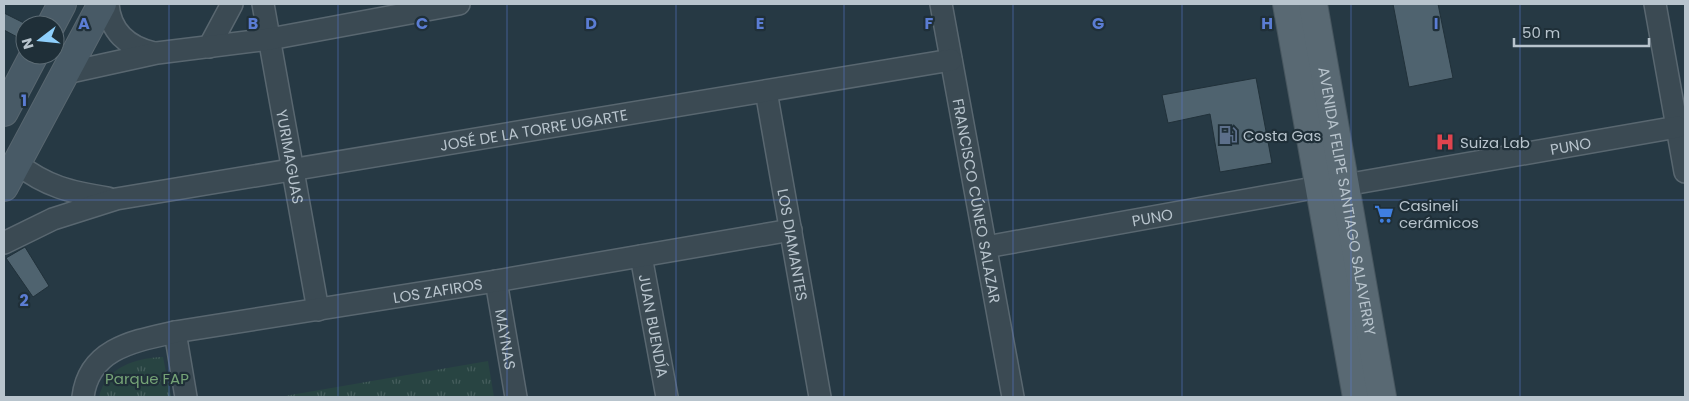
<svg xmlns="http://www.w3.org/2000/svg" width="1689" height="401" viewBox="0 0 1689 401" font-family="Poppins,sans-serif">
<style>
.park{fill:url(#park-tufts)}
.building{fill:#4f636f;stroke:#21313a}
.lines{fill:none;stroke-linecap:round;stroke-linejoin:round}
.minor-casing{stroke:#596770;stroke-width:24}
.secondary-casing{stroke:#596770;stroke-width:30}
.primary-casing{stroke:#47565f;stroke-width:30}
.minor{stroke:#3b4a53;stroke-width:21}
.secondary{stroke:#485a66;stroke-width:28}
.primary{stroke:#596973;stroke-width:28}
.grid{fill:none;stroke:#5b7dd4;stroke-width:1;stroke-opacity:0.55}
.labels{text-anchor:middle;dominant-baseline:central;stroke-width:4.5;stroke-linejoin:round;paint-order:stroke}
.street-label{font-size:15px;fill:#b8c4cd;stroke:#1f2f38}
.poi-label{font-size:15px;fill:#b8c4cd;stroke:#1f2f38;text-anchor:start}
.park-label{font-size:15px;fill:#75a376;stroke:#1f2f38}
.grid-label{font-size:16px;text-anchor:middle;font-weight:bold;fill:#5b7dd4;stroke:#1f2f38;stroke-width:4.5;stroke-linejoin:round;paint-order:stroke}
</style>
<defs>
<pattern id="park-tufts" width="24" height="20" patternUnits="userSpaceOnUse" patternTransform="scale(1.25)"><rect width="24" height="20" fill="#284442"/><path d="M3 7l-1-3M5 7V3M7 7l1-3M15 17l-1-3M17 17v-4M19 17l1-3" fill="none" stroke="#455d5c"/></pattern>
</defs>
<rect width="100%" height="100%" fill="#263944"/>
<!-- park -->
<path class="park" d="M163 357 171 397H99C106 367 135 358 163 357Z
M488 361 494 397H279Z"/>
<!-- building -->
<path class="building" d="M1393 4H1438L1453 78 1409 87Z
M4 13 26 24 19 38 4 30Z
M1256 78 1272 163 1220 172 1210 114 1168 123 1162 95Z
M25 247 49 286 33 297 6 258Z"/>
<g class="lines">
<!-- minor casing -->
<g class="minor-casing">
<g id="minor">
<path d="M108 4C110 31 127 47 154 53"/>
<path id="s1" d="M263 4 318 310"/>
<path id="s2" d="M941 4 1013 397"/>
<path d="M1655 4 1685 172"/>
<path d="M209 47 232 4"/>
<path d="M66 73 157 53 270 39 459 4"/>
<path id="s3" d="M766 91 820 397"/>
<path d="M16 163C47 187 70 192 108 198"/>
<path id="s4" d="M1345 185 1677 127"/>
<path id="s5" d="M4 243 53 219 116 199 951 60"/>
<path id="s6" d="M986 247 1319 187"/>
<path id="s7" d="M641 256 667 397"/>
<path id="s8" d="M496 281 516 397"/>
<path d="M175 332 186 397"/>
<path id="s9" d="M83 397C89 348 135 341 175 332L496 281 791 230"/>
</g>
</g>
<!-- secondary casing -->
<g class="secondary-casing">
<path id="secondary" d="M51 25 62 4
M4 112 34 55
M4 187 102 4"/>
</g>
<!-- primary casing -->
<g class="primary-casing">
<g id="primary">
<path d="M1287 4 1357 397"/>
<path id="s10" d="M1313 4 1382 397"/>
</g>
</g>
<!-- minor -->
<use href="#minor" class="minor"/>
<!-- secondary -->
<use href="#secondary" class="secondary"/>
<!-- primary -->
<use href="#primary" class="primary"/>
</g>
<!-- grid -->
<path class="grid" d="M169 4V397M338 4V397M507 4V397M676 4V397M844 4V397M1013 4V397M1182 4V397M1351 4V397M1520 4V397M4 200H1685"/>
<!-- icons -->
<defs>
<g id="fuel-bare" transform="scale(1.5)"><path d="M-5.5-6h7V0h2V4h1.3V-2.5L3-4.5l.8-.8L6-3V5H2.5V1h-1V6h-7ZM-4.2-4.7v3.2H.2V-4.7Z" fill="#5c6f8a" stroke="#1f2f38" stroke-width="2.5" paint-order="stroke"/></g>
<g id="hospital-bare" transform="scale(1.5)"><path d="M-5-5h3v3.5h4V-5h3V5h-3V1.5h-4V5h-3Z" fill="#e0444e" stroke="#1f2f38" stroke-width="2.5" paint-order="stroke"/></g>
<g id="supermarket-bare" transform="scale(1.5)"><path d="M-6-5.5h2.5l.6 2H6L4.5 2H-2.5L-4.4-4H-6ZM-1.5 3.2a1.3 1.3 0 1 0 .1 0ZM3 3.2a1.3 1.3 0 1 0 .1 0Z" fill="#3f7fe0" stroke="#1f2f38" stroke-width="2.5" paint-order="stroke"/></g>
</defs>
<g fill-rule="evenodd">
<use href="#fuel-bare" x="1228" y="135"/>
<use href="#hospital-bare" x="1445" y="142"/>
<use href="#supermarket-bare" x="1384" y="214"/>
</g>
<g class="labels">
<!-- street labels -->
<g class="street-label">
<text stroke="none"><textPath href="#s5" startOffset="544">JOSÉ DE LA TORRE UGARTE</textPath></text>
<text stroke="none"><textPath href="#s4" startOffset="229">PUNO</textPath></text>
<text stroke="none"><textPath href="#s1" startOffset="155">YURIMAGUAS</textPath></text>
<text stroke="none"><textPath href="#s10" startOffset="200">AVENIDA FELIPE SANTIAGO SALAVERRY</textPath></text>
<text stroke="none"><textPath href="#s2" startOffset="200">FRANCISCO CÚNEO SALAZAR</textPath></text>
<text stroke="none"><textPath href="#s6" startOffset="169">PUNO</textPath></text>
<text stroke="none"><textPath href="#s3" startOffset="156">LOS DIAMANTES</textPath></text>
<text stroke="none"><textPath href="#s9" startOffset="388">LOS ZAFIROS</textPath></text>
<text stroke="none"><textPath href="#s7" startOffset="71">JUAN BUENDÍA</textPath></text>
<text stroke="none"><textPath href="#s8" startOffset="59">MAYNAS</textPath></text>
</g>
<!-- poi labels -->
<g class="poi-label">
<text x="1243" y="135">Costa Gas</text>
<text x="1460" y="142">Suiza Lab</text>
<text x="1399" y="205">Casineli<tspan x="1399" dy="17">cerámicos</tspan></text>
</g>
<!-- park labels -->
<g class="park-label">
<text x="147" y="378">Parque FAP</text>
</g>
</g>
<g class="grid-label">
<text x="84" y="29">A</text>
<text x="253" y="29">B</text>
<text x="422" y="29">C</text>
<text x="591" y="29">D</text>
<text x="760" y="29">E</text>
<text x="929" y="29">F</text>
<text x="1098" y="29">G</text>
<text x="1267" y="29">H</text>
<text x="1436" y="29">I</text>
<text x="24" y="106">1</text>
<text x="24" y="306">2</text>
</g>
<!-- border -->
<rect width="1689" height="401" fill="none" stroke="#b8c4cd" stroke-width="10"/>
<!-- north arrow -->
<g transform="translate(40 40) rotate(254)"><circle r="24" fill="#1f2f38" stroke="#5c6b74"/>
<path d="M0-4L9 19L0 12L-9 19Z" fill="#8ecffb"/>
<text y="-8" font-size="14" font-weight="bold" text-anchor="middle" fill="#b8c4cd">N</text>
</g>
<!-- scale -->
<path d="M1514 38v8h135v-8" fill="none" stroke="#b8c4cd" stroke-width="2.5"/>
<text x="1522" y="38" font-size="15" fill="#b8c4cd" stroke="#1f2f38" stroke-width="4" paint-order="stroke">50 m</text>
</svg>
